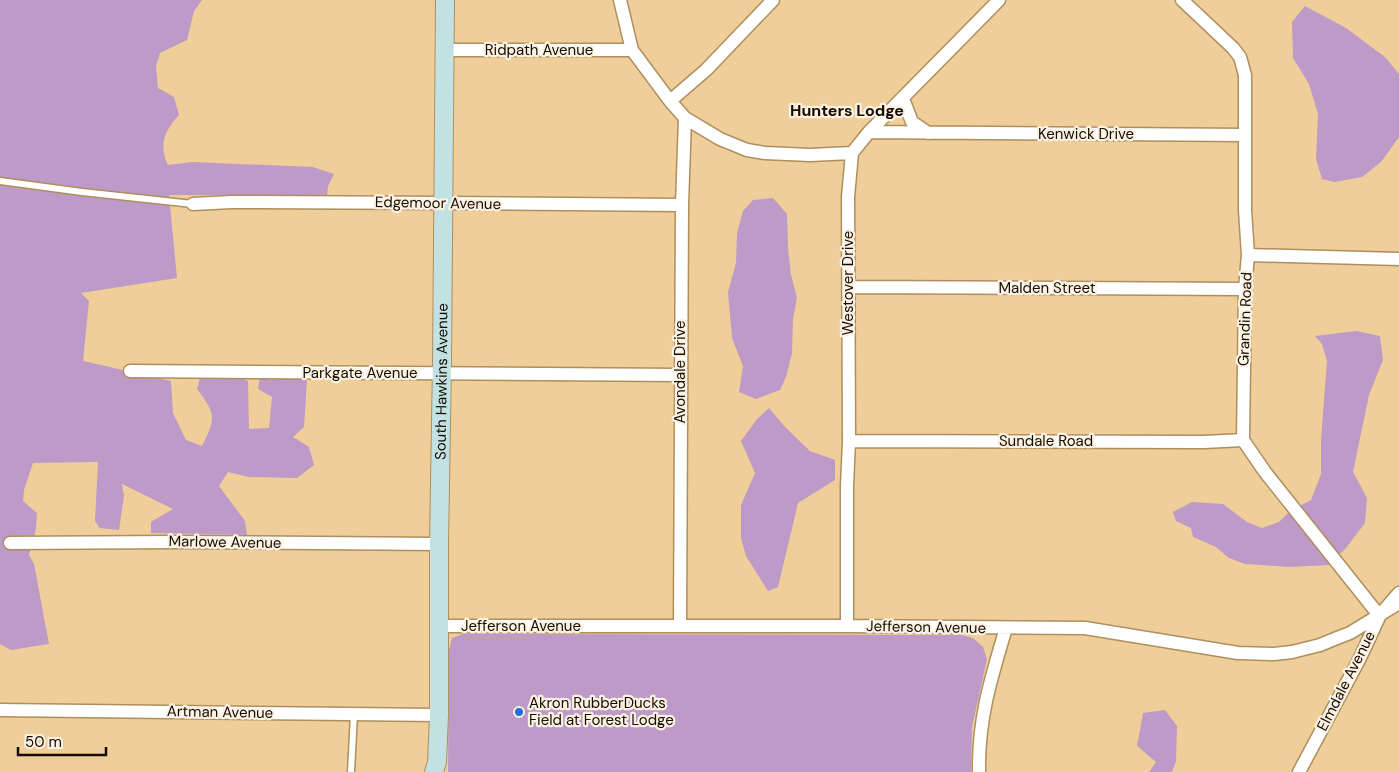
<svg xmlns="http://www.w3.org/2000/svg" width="1399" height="772" viewBox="0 0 1399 772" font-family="'DM Sans',sans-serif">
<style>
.green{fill:#bd9ac7}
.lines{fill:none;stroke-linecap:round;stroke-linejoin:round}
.lane-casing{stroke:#ae8f5d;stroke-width:9}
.street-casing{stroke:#ae8f5d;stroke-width:15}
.secondary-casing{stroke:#ae8f5d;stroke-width:20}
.lane{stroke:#fff;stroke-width:6}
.street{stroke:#fff;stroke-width:12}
.secondary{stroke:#c2e1e2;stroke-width:18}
.poi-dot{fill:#2770dc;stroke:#fcf2e3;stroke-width:2}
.labels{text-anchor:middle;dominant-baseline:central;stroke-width:4.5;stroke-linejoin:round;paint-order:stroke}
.street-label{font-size:15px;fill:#160b00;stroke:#fcf2e3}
.poi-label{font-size:15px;fill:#160b00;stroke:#fcf2e3;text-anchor:start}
.neighbourhood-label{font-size:16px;font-weight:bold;fill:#160b00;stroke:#fcf2e3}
</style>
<rect width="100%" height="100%" fill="#efce99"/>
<!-- green -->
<path class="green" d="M0 0H202L194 11 187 40 160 53 156 66 158 88 174 97 179 115C165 130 158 145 168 165L192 162 313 167 334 174 328 186 327 196 169 195 177 278 81 293 89 301 83 361 171 381 173 413 186 440 202 446C216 418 216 414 197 389L200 378H217L234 376 248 381 249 429 269 428 272 397 258 389 260 378 272 380 287 376 307 380 304 427 293 437 309 447 314 465 297 478 249 477 228 472 219 486 245 521 247 535 151 533V522L173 509 122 484 124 496 119 530 100 528 95 521 98 462 33 463 24 490 23 501 37 513 36 529 29 555 34 564 49 644 11 650 0 644Z
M1305 6 1346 28 1385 57 1399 74V137L1381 162 1362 177 1335 182 1322 179 1316 159 1318 114 1309 84 1293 58 1292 22Z
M773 198 787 214 788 248 791 275 797 298 793 319 792 353 786 377 780 390 756 399 739 392 743 366 732 338 728 292 736 263 737 233 743 211 753 200Z
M1356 331 1380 336 1383 360 1369 395 1353 472 1367 498 1365 523 1346 548 1329 565 1290 567 1245 564 1229 558 1216 547 1193 537 1191 528 1176 521 1173 512 1192 502 1223 504 1247 522 1262 528 1279 522 1290 511 1311 500 1321 474V440L1327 361 1322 344 1315 336Z
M769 408 785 427 810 451 835 460V480L798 503 778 587 768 591 746 556 741 538V505L755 473 741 441 757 419Z
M463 634 961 635 973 638 983 647 987 659 972 727 971 772H448L449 650 452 638Z
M1165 710 1177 726 1176 761 1172 772H1149L1156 762 1137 746 1143 713Z"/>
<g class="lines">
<!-- lane casing -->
<g class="lane-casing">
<path id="lane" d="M0 181 82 192 193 204
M351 772 354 714"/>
</g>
<!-- street casing -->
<g class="street-casing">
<path id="street" d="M620 0 632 50 670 101 685 118 720 139 747 150 765 153 810 155 852 153
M1182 0 1233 48 1240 57 1245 75V210L1248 255 1245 289 1243 440 1265 472 1374 609 1380 615
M445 50H632
M903 99 912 122 928 133
M670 101 706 70 773 0
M869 132 1244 135
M193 204 232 202 443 203 682 205
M1248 255 1399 259
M849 287 1245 289
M130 371 680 375
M849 441 1204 442 1243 440
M10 543 175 542 439 544
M440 626H847L1085 628 1238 653 1274 654 1292 652 1320 645 1337 638 1350 633 1399 603
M680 626 682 205 685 118
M847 626V486L849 441 848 197 852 153 869 132 999 0
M0 710 439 715
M979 772C978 719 991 678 1006 628
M1299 772 1359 660 1380 615 1399 593"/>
</g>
<!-- secondary casing -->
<g class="secondary-casing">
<g id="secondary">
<path id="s1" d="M434 772 437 762 439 715V544L442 363 445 0"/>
</g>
</g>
<!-- lane -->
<use href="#lane" class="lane"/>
<!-- street -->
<use href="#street" class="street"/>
<!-- secondary -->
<use href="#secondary" class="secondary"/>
</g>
<!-- markers -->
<circle class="poi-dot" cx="519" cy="712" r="5"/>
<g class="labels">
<!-- street labels -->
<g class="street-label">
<text x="539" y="50">Ridpath Avenue</text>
<text x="1086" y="134">Kenwick Drive</text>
<text transform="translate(438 203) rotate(1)">Edgemoor Avenue</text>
<text transform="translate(848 283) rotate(-90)">Westover Drive</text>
<text x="1047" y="288">Malden Street</text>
<text transform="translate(1245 319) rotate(-88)">Grandin Road</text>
<text transform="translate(680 372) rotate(-90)">Avondale Drive</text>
<text x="360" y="373">Parkgate Avenue</text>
<text stroke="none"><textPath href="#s1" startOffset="391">South Hawkins Avenue</textPath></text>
<text x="1046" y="441">Sundale Road</text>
<text transform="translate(225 542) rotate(1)">Marlowe Avenue</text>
<text x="521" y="626">Jefferson Avenue</text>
<text transform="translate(926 627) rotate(1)">Jefferson Avenue</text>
<text transform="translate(1346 681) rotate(-63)">Elmdale Avenue</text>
<text transform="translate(220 712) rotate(1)">Artman Avenue</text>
</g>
<!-- poi labels -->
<g class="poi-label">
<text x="529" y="703">Akron RubberDucks<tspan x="529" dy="17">Field at Forest Lodge</tspan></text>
</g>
<!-- neighbourhood labels -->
<g class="neighbourhood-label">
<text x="847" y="110">Hunters Lodge</text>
</g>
</g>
<!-- scale -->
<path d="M18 747v8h88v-8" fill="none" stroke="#160b00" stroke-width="2.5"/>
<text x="25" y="747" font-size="15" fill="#160b00" stroke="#fcf2e3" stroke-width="4" paint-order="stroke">50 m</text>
</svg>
